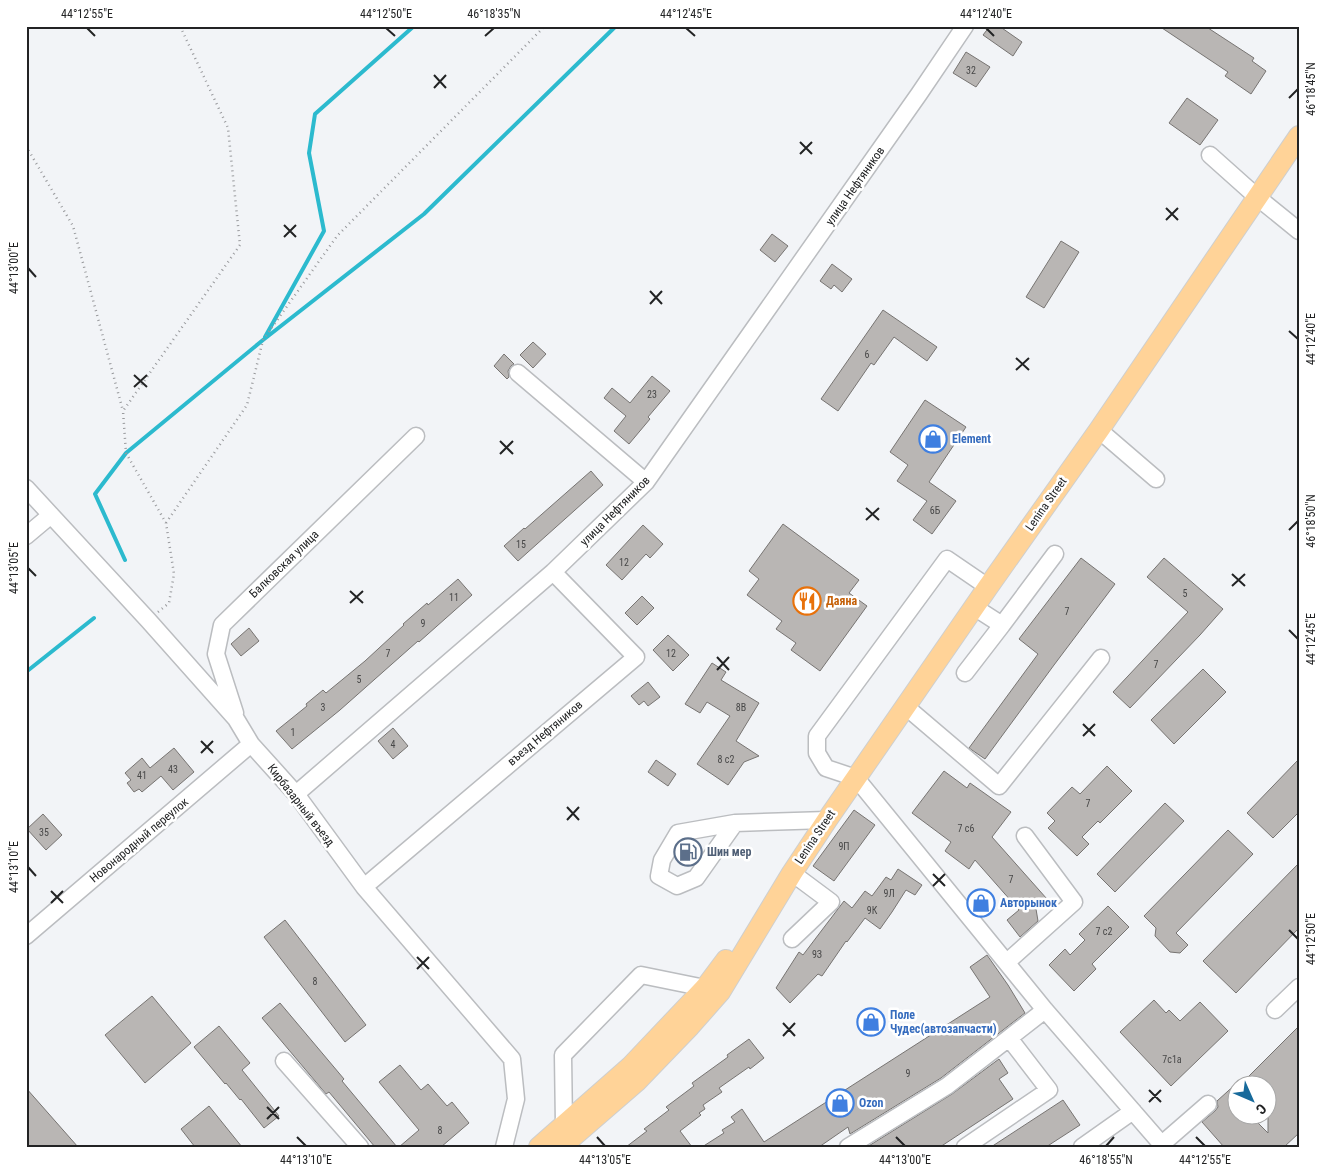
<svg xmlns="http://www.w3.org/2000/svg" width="1325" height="1173" viewBox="0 0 1325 1173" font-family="'Roboto Condensed',sans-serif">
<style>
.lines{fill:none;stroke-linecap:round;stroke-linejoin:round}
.stream{stroke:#2cbace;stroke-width:4}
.building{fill:#b9b6b4;stroke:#777472}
.minor-casing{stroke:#bbbdc0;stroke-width:19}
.major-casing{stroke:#cecfcf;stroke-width:22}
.path{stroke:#999a9d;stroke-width:2.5;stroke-dasharray:1 4;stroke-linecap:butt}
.minor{stroke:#fff;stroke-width:16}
.major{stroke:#ffd398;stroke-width:20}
.ticks{fill:none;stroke:#222324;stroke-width:2}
.labels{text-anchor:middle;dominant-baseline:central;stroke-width:5;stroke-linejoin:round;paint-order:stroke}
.number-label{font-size:10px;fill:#484848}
.street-label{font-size:12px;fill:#222324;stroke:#fff}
.shop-label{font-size:12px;font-weight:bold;fill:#366cbe;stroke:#fff;text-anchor:start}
.food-label{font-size:12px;font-weight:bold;fill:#c56008;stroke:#fff;text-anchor:start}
.service-label{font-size:12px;font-weight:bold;fill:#4e5e75;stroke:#fff;text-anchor:start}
.neatline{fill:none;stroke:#222324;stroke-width:2}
.ticks-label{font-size:12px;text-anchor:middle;fill:#222324}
</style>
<rect width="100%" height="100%" fill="#f2f4f7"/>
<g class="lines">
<!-- stream -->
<path class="stream" d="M265 337 324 231 309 153 315 114 414 26
M125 560 95 494 126 453 263 340 424 214 616 26
M26 672 94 618"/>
</g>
<!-- building -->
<path class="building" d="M990 26H999L1022 42 1013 56 983 35Z
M1159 26H1205L1254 58 1252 61 1266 71 1251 94 1225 76 1228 72Z
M966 52 990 67 976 87 953 73Z
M1187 98 1218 120 1200 145 1169 123Z
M772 234 788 246 775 262 760 250Z
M1061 241 1079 252 1044 308 1026 297Z
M832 264 852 279 842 292 834 285 831 289 820 281Z
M883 310 937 347 927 361 894 337 874 365 871 363 838 411 821 399Z
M533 342 546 354 533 368 520 355Z
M504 354 514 364 511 366 508 371 509 377 507 379 494 366Z
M652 376 670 391 648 417 650 419 629 444 614 431 626 416 604 398 612 388 630 403Z
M925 400 966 427 929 482 956 501 932 534 913 520 927 501 897 481 908 465 890 452Z
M591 471 603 485 518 561 504 546 524 528 525 529Z
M783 524 859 580 849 593 867 606 820 671 791 650 796 643 776 629 782 621 747 595 759 579 749 571Z
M643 525 663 544 650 558 646 554 622 580 606 565Z
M1081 558 1115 584 1054 665 985 759 969 748 1038 654 1019 639Z
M1164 558 1223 609 1200 635 1130 708 1113 692 1188 612 1147 577Z
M458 579 472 595 419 642 418 641 340 710 292 749 276 731 307 706 306 704 323 690 326 693 365 661 404 625 403 624 427 603 428 605Z
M642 596 654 608 637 625 625 613Z
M249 628 259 641 241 656 231 644Z
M668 635 689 655 673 671 653 650Z
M712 663 726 672 721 680 759 703 736 741 759 756 744 762 728 785 697 764 730 716 707 702 700 713 685 704Z
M1203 669 1226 692 1174 744 1151 720Z
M648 682 660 697 648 706 644 701 639 705 631 696Z
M393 728 408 746 393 759 378 741Z
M174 748 194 772 173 790 161 776 142 792 139 789 134 792 127 783 131 780 125 773 142 758 150 768Z
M1299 759V812L1273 838 1247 813Z
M656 760 676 774 668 786 648 772Z
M1107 766 1132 791 1100 823 1098 821 1082 837 1089 844 1077 856 1048 828 1055 821 1047 813 1072 787 1080 794Z
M944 771 967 788 970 783 1011 812 992 837 1047 899 1036 909 1038 921 1020 937 1007 920 1019 910 975 860 969 869 945 851 951 842 912 813Z
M1165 803 1184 821 1115 892 1097 874Z
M854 810 875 825 834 881 813 866Z
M43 814 62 835 46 850 27 829Z
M1228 830 1253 854 1176 933 1188 945 1180 953 1170 952 1155 936 1156 928 1144 916Z
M1299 863V928L1236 993 1203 961Z
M898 869 922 885 915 895 906 890 892 912 880 929 865 918 847 942 846 941 822 976 818 974 790 1003 776 988 799 952 803 955 844 901 852 908 865 891 872 896 886 877 891 880Z
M1108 906 1129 927 1092 964 1096 969 1074 991 1049 965 1065 949 1070 955 1085 940 1079 934Z
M285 920 366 1025 345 1042 264 937Z
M987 955 1008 985 1025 1013 941 1078 850 1134 848 1127 819 1147H702L724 1133 722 1130 735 1122 731 1117 742 1109 764 1142 990 997 970 967Z
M152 996 191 1043 145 1083 105 1035Z
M1154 1000 1166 1013 1169 1010 1180 1021 1200 1002 1228 1031 1171 1086 1120 1032Z
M280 1003 344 1079 342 1081 397 1147H375L329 1092 326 1094 262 1018Z
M219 1026 250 1063 242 1070 279 1116 264 1128 241 1099 240 1100 226 1083 225 1084 194 1047Z
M1299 1026V1133L1284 1147H1224L1202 1122 1215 1111 1218 1107 1217 1101 1238 1082V1116H1251L1268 1133V1086H1254L1248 1077Z
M749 1039 764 1058 750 1069 749 1067 719 1088 722 1092 703 1105 705 1109 699 1113 701 1115 680 1131 692 1147H626L647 1131 644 1129 669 1110 666 1107 694 1086 692 1083 728 1057 727 1055Z
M999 1059 1008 1073 999 1079 1013 1099 940 1147H867L952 1094Z
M400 1065 421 1090 428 1084 447 1106 452 1102 469 1123 441 1147H399L419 1130 379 1082Z
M26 1088 78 1147H26Z
M1063 1100 1080 1125 1046 1147H991Z
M209 1106 242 1147H195L181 1129Z"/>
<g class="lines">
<!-- minor casing -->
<g class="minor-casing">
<path id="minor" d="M1210 155 1257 197 1299 231
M518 373 646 482
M1099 430 1156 479
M26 488 148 620 236 719 251 744 296 794 364 887 512 1059 516 1099 504 1147
M26 536 51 515
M988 587 947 559 817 736V753L826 768 856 778 1045 1010 1164 1147
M1002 625 1055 554
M965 673 1002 625 974 607
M905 706 999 786 1101 658
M235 713 216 654 222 625 416 436
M296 794 553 572 646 482 919 94 965 26
M735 823 696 878 677 886 659 876 662 860 678 833 735 823 827 820
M792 873 831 902 792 939
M364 887 636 657 553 572
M26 936 251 744
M1007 962 1074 902 1025 836
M1275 1010 1299 987
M284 1061 360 1147
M564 1126 563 1055 641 975 705 988
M1162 1144 1208 1104
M848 1147 947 1086 1009 1038
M965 1147 1049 1090 1009 1038 1045 1010
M1082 1147 1133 1111"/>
</g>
<!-- major casing -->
<g class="major-casing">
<path id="major" d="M539 1147 631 1066 705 988 726 960
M561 1147 636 1082 690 1026 720 992 792 873 827 820 988 587 1099 430 1299 136"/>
</g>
<!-- path -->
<path class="path" d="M26 146 73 226 123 411
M166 523 247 405 263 340 337 236 545 26
M158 612 169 603 174 574 166 523 126 453 123 411 240 245 228 128 180 26"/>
<!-- minor -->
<use href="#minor" class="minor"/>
<!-- major -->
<use href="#major" class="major"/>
</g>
<!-- ticks -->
<path class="ticks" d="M87 28 95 36M386 28 395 36M686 28 695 36M986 28 994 36M485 36 494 28M434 75 446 88M434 88 446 75M1289 98 1298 89M800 142 812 154M800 154 812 142M1166 208 1178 220M1166 220 1178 208M284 225 296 237M284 237 296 225M28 268 36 277M650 291 662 304M650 304 662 291M1289 331 1298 339M1016 358 1029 370M1016 370 1029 358M134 375 147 387M134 387 147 375M500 441 513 454M500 454 513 441M866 508 879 520M866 520 879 508M1289 530 1298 521M28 568 36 576M1232 574 1245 586M1232 586 1245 574M350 591 363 603M350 603 363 591M1289 630 1298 639M717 657 729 670M717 670 729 657M1083 724 1095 736M1083 736 1095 724M201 741 213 753M201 753 213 741M567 807 579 820M567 820 579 807M28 867 36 876M933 874 945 886M933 886 945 874M51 891 63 903M51 903 63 891M1289 930 1298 939M417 957 429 969M417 969 429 957M783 1023 795 1036M783 1036 795 1023M1149 1090 1161 1102M1149 1102 1161 1090M267 1107 279 1119M267 1119 279 1107M297 1137 306 1146M597 1137 605 1146M896 1137 905 1146M1196 1137 1205 1146M1106 1146 1114 1137"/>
<!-- icons -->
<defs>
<g id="shop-ring" transform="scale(1.4375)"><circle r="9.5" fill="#fff" stroke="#3f7fe0" stroke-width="1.5"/><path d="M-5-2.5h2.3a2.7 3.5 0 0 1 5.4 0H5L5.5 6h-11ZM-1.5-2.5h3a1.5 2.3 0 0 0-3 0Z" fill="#3f7fe0"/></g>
<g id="restaurant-ring" transform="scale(1.4375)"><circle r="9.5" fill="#fff" stroke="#e8710a" stroke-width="1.5"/><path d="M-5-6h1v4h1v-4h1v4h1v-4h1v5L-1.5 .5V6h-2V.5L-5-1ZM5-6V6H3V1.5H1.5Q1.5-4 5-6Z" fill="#e8710a"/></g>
<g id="fuel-ring" transform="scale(1.4375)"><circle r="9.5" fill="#fff" stroke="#5c6f8a" stroke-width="1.5"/><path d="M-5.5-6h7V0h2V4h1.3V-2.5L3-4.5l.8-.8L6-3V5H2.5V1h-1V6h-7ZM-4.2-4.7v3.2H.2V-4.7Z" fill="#5c6f8a"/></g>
</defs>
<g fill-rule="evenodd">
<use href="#shop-ring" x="933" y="439"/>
<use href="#restaurant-ring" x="807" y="601"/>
<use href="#fuel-ring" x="688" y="852"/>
<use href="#shop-ring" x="981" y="903"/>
<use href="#shop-ring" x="871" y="1022"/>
<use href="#shop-ring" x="840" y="1103"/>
</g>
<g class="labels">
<!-- number labels -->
<g class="number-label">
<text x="971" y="70">32</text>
<text x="867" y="354">6</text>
<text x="652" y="394">23</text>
<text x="935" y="510">6Б</text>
<text x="521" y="544">15</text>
<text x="624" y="562">12</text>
<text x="1185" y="593">5</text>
<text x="454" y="597">11</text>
<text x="1067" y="611">7</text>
<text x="423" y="623">9</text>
<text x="388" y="653">7</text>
<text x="671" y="653">12</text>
<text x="1156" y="664">7</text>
<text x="359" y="679">5</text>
<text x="323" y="707">3</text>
<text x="741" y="707">8В</text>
<text x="293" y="732">1</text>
<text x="393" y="744">4</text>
<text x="726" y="759">8 с2</text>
<text x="173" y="769">43</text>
<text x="142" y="775">41</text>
<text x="1088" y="803">7</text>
<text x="966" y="828">7 с6</text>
<text x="44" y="832">35</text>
<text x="844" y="846">9П</text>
<text x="1011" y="879">7</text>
<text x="889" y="893">9Л</text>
<text x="872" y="910">9К</text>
<text x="1104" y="931">7 с2</text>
<text x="817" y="954">9З</text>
<text x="315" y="981">8</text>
<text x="1172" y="1059">7с1а</text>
<text x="908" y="1073">9</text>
<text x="440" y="1130">8</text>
</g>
<!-- street labels -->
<g class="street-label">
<text transform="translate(855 186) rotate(-55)">улица Нефтяников</text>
<text transform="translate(1046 504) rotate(-55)">Lenina Street</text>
<text transform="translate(615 511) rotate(-45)">улица Нефтяников</text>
<text transform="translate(284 564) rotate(-44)">Балковская улица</text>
<text transform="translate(545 733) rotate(-40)">въезд Нефтяников</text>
<text transform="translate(301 805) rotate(52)">Кирбазарный въезд</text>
<text transform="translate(815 837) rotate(-56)">Lenina Street</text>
<text transform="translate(139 840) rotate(-40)">Новонародный переулок</text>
</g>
<!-- shop labels -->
<g class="shop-label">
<text x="952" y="439">Element</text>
<text x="1000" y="903">Авторынок</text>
<text x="890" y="1015">Поле<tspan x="890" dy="14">Чудес(автозапчасти)</tspan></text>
<text x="859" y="1103">Ozon</text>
</g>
<!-- food labels -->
<g class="food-label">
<text x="826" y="601">Даяна</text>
</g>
<!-- service labels -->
<g class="service-label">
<text x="707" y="852">Шин мер</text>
</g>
</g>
<!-- border -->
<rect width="1325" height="1173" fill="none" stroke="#ffffff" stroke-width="55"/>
<!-- north arrow -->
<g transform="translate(1252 1100) rotate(135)"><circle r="24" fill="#ffffff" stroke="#a7a7a7"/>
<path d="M0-4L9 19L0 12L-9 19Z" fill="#176a9b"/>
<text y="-8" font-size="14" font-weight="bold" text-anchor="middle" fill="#222324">С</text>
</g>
<rect x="28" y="28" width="1270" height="1118" class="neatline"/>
<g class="ticks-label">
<text x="87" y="18">44°12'55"E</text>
<text x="386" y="18">44°12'50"E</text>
<text x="494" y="18">46°18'35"N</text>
<text x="686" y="18">44°12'45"E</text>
<text x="986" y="18">44°12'40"E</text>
<text transform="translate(1311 89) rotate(-90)" y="4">46°18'45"N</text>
<text transform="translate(14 268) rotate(-90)" y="4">44°13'00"E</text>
<text transform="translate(1311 339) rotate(-90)" y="4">44°12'40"E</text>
<text transform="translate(1311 521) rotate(-90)" y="4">46°18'50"N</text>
<text transform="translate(14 568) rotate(-90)" y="4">44°13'05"E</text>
<text transform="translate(1311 639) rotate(-90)" y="4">44°12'45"E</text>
<text transform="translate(14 867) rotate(-90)" y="4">44°13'10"E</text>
<text transform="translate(1311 939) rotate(-90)" y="4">44°12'50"E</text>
<text x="306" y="1164">44°13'10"E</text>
<text x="605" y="1164">44°13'05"E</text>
<text x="905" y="1164">44°13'00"E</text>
<text x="1106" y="1164">46°18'55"N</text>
<text x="1205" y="1164">44°12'55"E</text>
</g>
</svg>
